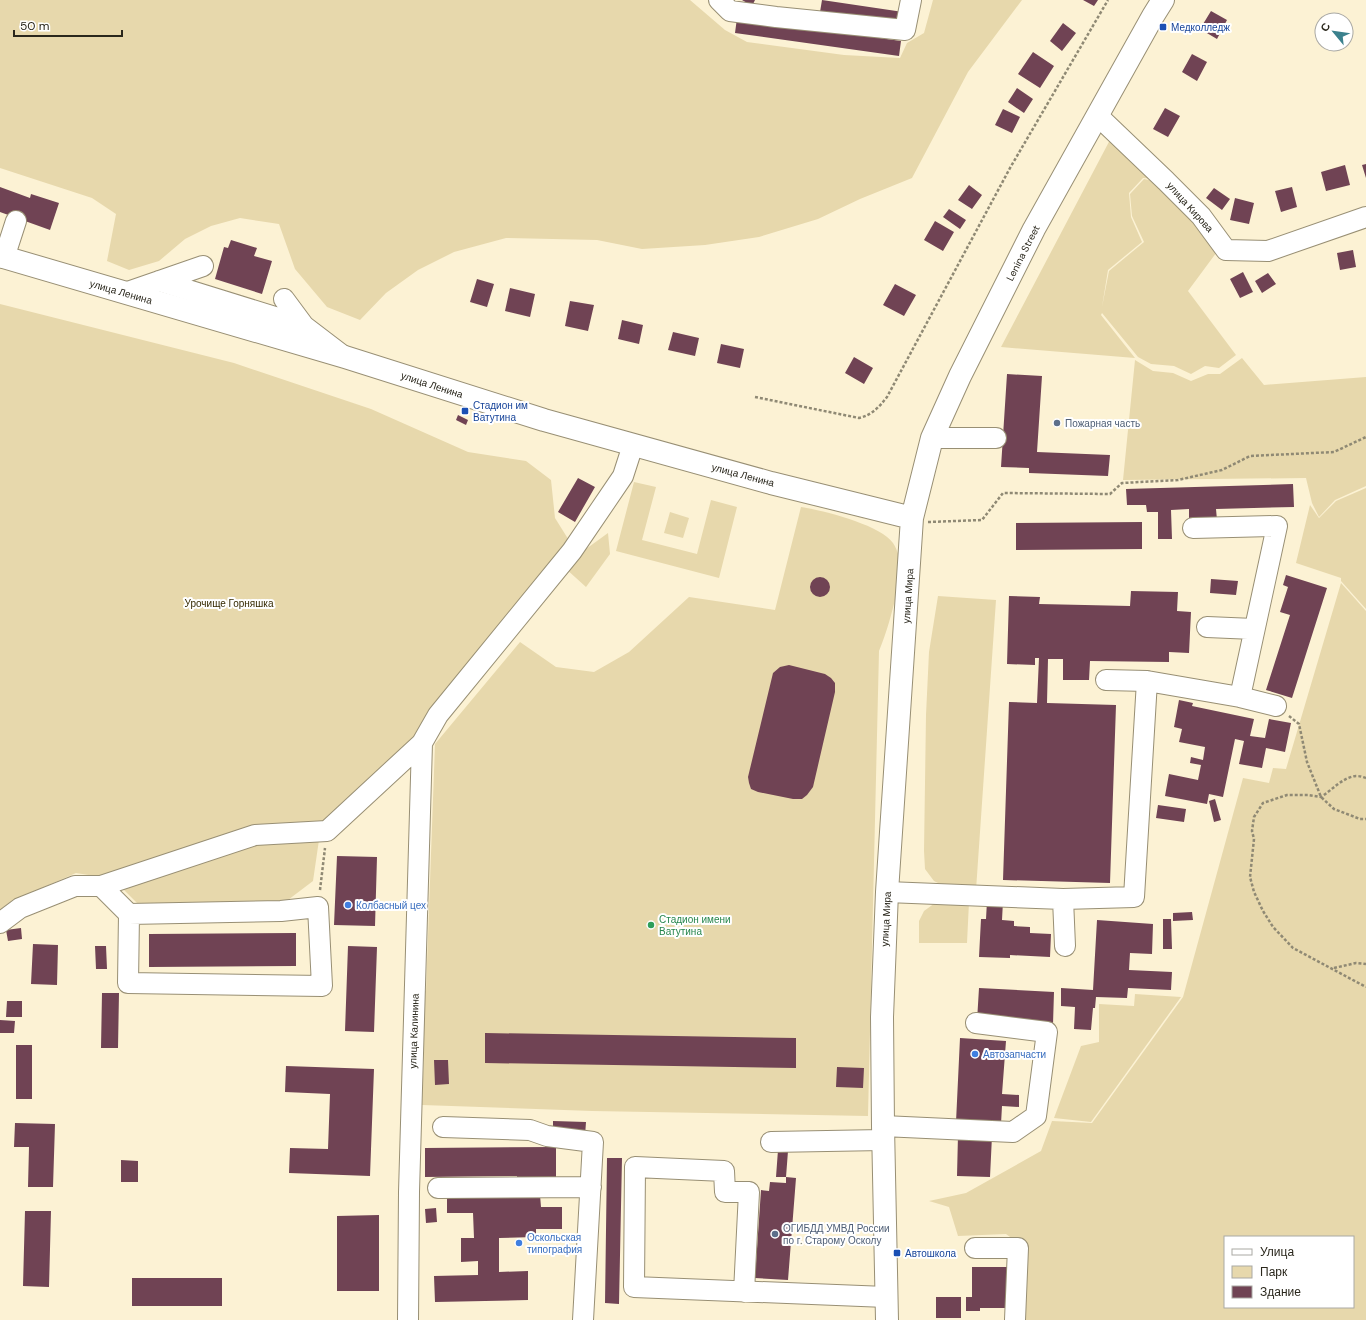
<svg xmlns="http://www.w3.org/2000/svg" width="1366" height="1320" viewBox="0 0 1366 1320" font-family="'DM Sans',sans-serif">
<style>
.green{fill:#e7d8ac;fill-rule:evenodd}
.building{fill:#704354}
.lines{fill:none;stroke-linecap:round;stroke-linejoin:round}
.minor-casing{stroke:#988f74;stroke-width:22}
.major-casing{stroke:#988f74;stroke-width:24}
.path{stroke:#8f8974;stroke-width:2.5;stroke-dasharray:3 2;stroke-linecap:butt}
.minor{stroke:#fff;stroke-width:20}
.major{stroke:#fff;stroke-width:22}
.transit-dot{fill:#1a4fb4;stroke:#fff;stroke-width:1.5}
.service-dot{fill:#5c6f8a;stroke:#fff;stroke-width:1.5}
.shop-dot{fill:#3f7fe0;stroke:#fff;stroke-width:1.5}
.leisure-dot{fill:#2e9e5b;stroke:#fff;stroke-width:1.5}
.labels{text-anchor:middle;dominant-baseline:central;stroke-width:4;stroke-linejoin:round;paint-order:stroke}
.transit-label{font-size:10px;fill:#164399;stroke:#fff;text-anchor:start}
.street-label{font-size:10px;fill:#2a271c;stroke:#fff}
.service-label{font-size:10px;fill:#4e5e75;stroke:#fff;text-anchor:start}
.park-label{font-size:10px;fill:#352900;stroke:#fff}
.shop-label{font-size:10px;fill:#366cbe;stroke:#fff;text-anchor:start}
.leisure-label{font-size:10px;fill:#27864d;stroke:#fff;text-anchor:start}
</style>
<rect width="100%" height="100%" fill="#fcf2d4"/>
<!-- green -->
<path class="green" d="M0 0H690L725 30 747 42 844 55 900 58 907 43 924 33 933 0H1022L968 72 912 178 860 199 818 219 759 237 705 245 642 249 597 240 506 238 454 252 418 270 386 293 360 320 327 307 295 269 279 224 240 218 211 226 185 239 159 261 129 270 107 261 116 214 92 198 0 168Z
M1111 138 1155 179 1143 178 1129 193 1131 217 1142 242 1108 270 1102 307 1109 271 1144 242 1132 216 1130 194 1144 179 1158 182 1222 245 1188 291 1236 355 1219 368 1205 366 1191 374 1174 366 1151 364 1138 357 1102 313 1101 315 1135 358 1001 347Z
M0 304 234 363 371 409 468 452 526 461 551 480 555 518 570 542 539 577 470 660 400 755 320 833 313 881 280 906 143 909 113 879 76 873 44 887 0 912Z
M1242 358 1264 385 1366 377V486L1335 500 1319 517 1312 503 1306 478 1123 480 1135 360 1153 371 1173 373 1191 381 1208 374H1220Z
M634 482 656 487 642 540 697 554 711 500 737 507 719 578 616 551Z
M1366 488V609L1341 581V578L1296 563 1310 505 1319 518 1336 501Z
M801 507C822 510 881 525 893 543 898 550 901 563 902 572 902 578 898 586 897 592 892 612 887 632 879 651L868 1116 592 1111 422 1105 424 1054 420 1058 424 990 426 991 435 744 520 642 556 667 594 672 629 652 689 597 775 610Z
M670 512 689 518 683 538 664 533Z
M608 533 610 554 586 587 565 568 586 549Z
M1341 583 1366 611V1320H1024V1247L1006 1234 958 1236 949 1207 929 1201 966 1193 1041 1151 1052 1121 1092 1123 1183 997 1243 778 1269 783 1273 768 1286 769ZM1225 1237H1353V1307H1225Z
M938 596 996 600 976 890 948 888 934 881 925 869 924 851 926 715 929 652Z
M969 902 967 943H919V921L924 911 935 903Z
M1135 994 1181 997 1091 1122 1054 1118 1081 1046 1099 1042V1004L1134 1006Z"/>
<!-- building -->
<path class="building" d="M742 0H755L752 6Z
M822 0 903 12 901 24 820 12Z
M1083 0H1098L1094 6Z
M1211 11 1227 20 1217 39 1200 29Z
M737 18 901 41 899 56 735 33Z
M1063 23 1076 33 1062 51 1050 41Z
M1033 52 1054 66 1040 88 1018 74Z
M1192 54 1207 62 1197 81 1182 72Z
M1017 88 1033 99 1024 113 1008 102Z
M1165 108 1180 116 1168 137 1153 129Z
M1003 109 1020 117 1012 133 995 125Z
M1366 164V178L1362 165Z
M1345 165 1350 185 1326 191 1321 172Z
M969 185 982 195 972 209 958 200Z
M0 187 30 198 31 194 59 203 50 230 0 212Z
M1292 187 1297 207 1281 212 1275 191Z
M1214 188 1230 199 1222 210 1206 198Z
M1235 198 1254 203 1249 224 1230 220Z
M949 209 966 220 960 229 943 217Z
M935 221 954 232 943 251 924 240Z
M231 240 257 248 254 256 272 261 262 294 215 279 224 247 228 248Z
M1353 250 1356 267 1340 270 1337 253Z
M1243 272 1253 292 1240 298 1230 279Z
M1268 273 1276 284 1262 293 1255 281Z
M477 279 494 284 487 307 470 302Z
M895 284 916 295 904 316 883 305Z
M510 288 535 294 530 317 505 311Z
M570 301 594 305 588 331 565 326Z
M622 320 643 325 639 344 618 339Z
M673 332 699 338 695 356 668 350Z
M721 344 744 349 740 368 717 363Z
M854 357 873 368 864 384 845 373Z
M1007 374 1042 376 1037 452 1110 455 1108 476 1029 473V468L1001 467Z
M458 415 468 420 466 425 456 420Z
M578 478 595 487 575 522 558 512Z
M1293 484 1294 507 1216 509 1217 520 1189 521V509L1171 510 1172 539H1158V512H1147L1146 505H1127L1126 489Z
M1142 522V549L1016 550V523Z
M1286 575 1327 588 1292 698 1266 690 1290 615 1280 612 1288 587 1283 585Z
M810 587a10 10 0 1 1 20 0a10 10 0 1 1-20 0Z
M1211 579 1238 581 1236 595 1210 593Z
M1131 591 1178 592 1177 611 1191 612 1189 653 1169 652V662L1090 661 1089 680H1063V659H1048L1047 703 1116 705 1110 883 1003 880 1009 702 1037 703 1039 658H1035V665L1007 664 1009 596 1040 597 1039 604 1130 606Z
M789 665 825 674 831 678 835 683V692L813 787 807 795 802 799H793L758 792 751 789 749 783 748 777 773 673 780 667Z
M1179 700 1193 703 1192 706 1254 719 1250 736 1265 738 1269 719 1291 723 1285 752 1266 748 1262 768 1239 764 1244 741 1235 739 1223 797 1209 794 1207 804 1165 796 1169 774 1198 780 1201 765 1190 763 1191 757 1203 760 1205 747 1179 742 1182 729 1174 727Z
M1215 799 1221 820 1214 822 1209 801Z
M1158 805 1186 809 1184 822 1156 818Z
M337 856 377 857 375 926 334 925Z
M987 901H1003L1002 920 1014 921V926L1030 927V933L1051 934 1050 957 1010 955V958L979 957 981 919H986Z
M1192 912 1193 920 1173 921V913Z
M1163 919H1171L1172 949H1163Z
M1097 920 1153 924 1152 954 1130 953 1129 970 1172 972 1171 990 1128 988 1127 998 1096 997 1095 1008H1093L1091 1030 1074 1029 1075 1007 1061 1006V988L1093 990Z
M21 928 22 939 8 941 6 930Z
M296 933V966L149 967V934Z
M33 944 58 945 57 985 31 984Z
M95 946H106L107 969H96Z
M348 946 377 947 374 1032 345 1031Z
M979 988 1054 992 1053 1024 977 1021Z
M102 993H119L118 1048H101Z
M7 1001H22V1017H6Z
M0 1020 15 1021 14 1033H0Z
M485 1033 796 1038V1068L485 1063Z
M960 1038 1006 1041 1002 1094 1019 1095V1107L1002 1106 1001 1124 956 1122Z
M16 1045H32V1099H16Z
M434 1060H448L449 1084 435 1085Z
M286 1066 374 1069 370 1176 289 1173 290 1148 328 1149 330 1094 285 1092Z
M837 1067 864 1068 863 1088 836 1087Z
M553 1121 586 1122 585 1136 553 1134Z
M15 1123 55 1124 53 1187H28L29 1147H14Z
M958 1135 992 1136 990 1177 957 1176Z
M556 1147V1180L517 1181V1176L425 1177V1148Z
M778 1150 788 1151 786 1177H776Z
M607 1158H622L619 1304 605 1303Z
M121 1160 138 1161V1182H121Z
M786 1177 796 1178 788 1280 755 1278 761 1190 769 1191 770 1182 786 1183Z
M540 1195 541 1207H562V1229H536V1237L499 1238V1272L528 1271V1300L435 1302 434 1276 478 1275V1261L461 1262V1238H474L473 1213H447V1197Z
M436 1208 437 1222 426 1223 425 1209Z
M25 1211H51L49 1287 23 1286Z
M379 1215V1291H337V1216Z
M972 1267H1012V1308H980V1311H966V1297H972Z
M132 1278H222V1306H132Z
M936 1297H961V1318H936Z"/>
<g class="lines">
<!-- minor casing -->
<g class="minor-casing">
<path id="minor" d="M719 0 730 11 776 17 905 30 911 0
M1098 116 1166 181 1201 216 1226 250 1268 251 1366 217
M4 258 16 221
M159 281 304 326
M125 293 203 266
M284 299 304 326 342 355
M932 438H996
M1193 528 1277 526 1240 697
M1207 627 1254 629
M1147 681 1240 697 1276 706
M101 886 255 835 327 831 422 743 438 715 572 551 623 476 633 445
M887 892 1063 899 1134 897 1147 681 1106 680
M1063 899 1065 946
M0 923 20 908 75 886H101L129 914 281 911 318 907 322 986 128 983 129 914
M883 1126 1013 1132 1036 1116 1047 1032 976 1023
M443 1127 530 1130 547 1136 593 1142 583 1320
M771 1142 883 1140
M438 1188 591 1187
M975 1248H1018L1015 1320
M744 1292 749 1192H725L724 1171 635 1167 634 1287 886 1297
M408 1320 409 1192 422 743"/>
</g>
<!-- major casing -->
<g class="major-casing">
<path id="major" d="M0 256 345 357 544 420 771 483 912 518
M887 1320 883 1126 882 1017 887 892 912 518 932 438 960 376 1034 229 1153 16 1163 0"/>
</g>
<!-- path -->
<path class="path" d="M755 397 859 418C872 415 879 407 887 397L1010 168 1108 0
M928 522 982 520 1003 493 1110 494 1122 483 1178 480 1222 470 1250 456 1334 452 1366 437
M1289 716 1299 724 1307 762 1321 797 1334 809 1360 819H1366
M1366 778C1363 777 1360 776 1356 776 1343 777 1332 790 1321 797L1308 795H1287L1263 803 1254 817 1252 831 1254 839 1250 877 1254 892 1263 911 1273 927 1293 948 1366 987
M320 890 325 848
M1334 968 1356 963 1366 964"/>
<!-- minor -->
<use href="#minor" class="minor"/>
<!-- major -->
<use href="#major" class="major"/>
</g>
<!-- markers -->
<g class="transit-dot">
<rect x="1159" y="23" width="8" height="8" rx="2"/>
<rect x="461" y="407" width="8" height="8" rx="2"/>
<rect x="893" y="1249" width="8" height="8" rx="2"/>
</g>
<g class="service-dot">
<circle cx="1057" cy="423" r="4"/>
<circle cx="775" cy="1234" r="4"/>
</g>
<g class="shop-dot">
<circle cx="348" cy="905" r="4"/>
<circle cx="975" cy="1054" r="4"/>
<circle cx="519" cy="1243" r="4"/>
</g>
<circle class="leisure-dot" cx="651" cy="925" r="4"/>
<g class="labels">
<!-- transit labels -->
<g class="transit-label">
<text x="1171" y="27">Медколледж</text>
<text x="473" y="405">Стадион им<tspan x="473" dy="12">Ватутина</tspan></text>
<text x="905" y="1253">Автошкола</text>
</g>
<!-- street labels -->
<g class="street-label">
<text transform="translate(1190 207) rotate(48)">улица Кирова</text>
<text transform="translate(1023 253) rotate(-63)">Lenina Street</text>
<text transform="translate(121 292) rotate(16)">улица Ленина</text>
<text transform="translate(432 385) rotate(18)">улица Ленина</text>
<text transform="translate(743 475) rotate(15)">улица Ленина</text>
<text transform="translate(908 596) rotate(-86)">улица Мира</text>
<text transform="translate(886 919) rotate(-87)">улица Мира</text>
<text transform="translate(414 1031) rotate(-88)">улица Калинина</text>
</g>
<!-- service labels -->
<g class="service-label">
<text x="1065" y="423">Пожарная часть</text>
<text x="783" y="1228">ОГИБДД УМВД России<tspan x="783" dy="12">по г. Старому Осколу</tspan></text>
</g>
<!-- park labels -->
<g class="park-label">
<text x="229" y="603">Урочище Горняшка</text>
</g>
<!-- shop labels -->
<g class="shop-label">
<text x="356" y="905">Колбасный цех</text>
<text x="983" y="1054">Автозапчасти</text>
<text x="527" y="1237">Оскольская<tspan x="527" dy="12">типография</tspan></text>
</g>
<!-- leisure labels -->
<g class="leisure-label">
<text x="659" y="919">Стадион имени<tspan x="659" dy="12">Ватутина</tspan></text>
</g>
</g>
<!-- legend -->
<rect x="1224" y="1236" width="130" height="72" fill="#ffffff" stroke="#aaa9a4"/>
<rect x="1232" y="1249" width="20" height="6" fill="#ffffff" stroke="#aaa9a4"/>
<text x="1260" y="1256" font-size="12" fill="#2a271c">Улица</text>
<rect x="1232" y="1266" width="20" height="12" fill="#e7d8ac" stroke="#aaa9a4"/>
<text x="1260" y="1276" font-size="12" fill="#2a271c">Парк</text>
<rect x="1232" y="1286" width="20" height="12" fill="#704354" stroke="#aaa9a4"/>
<text x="1260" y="1296" font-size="12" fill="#2a271c">Здание</text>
<!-- north arrow -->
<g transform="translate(1334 32) rotate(299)"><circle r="19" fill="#ffffff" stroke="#aaa9a4"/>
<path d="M0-3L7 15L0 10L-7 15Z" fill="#3b818d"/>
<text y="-6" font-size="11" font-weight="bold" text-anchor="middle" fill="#2a271c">С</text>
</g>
<!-- scale -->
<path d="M14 30v6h108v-6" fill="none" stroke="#2a271c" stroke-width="2"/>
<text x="20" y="30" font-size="12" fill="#2a271c" stroke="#ffffff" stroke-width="3" paint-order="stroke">50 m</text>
</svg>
